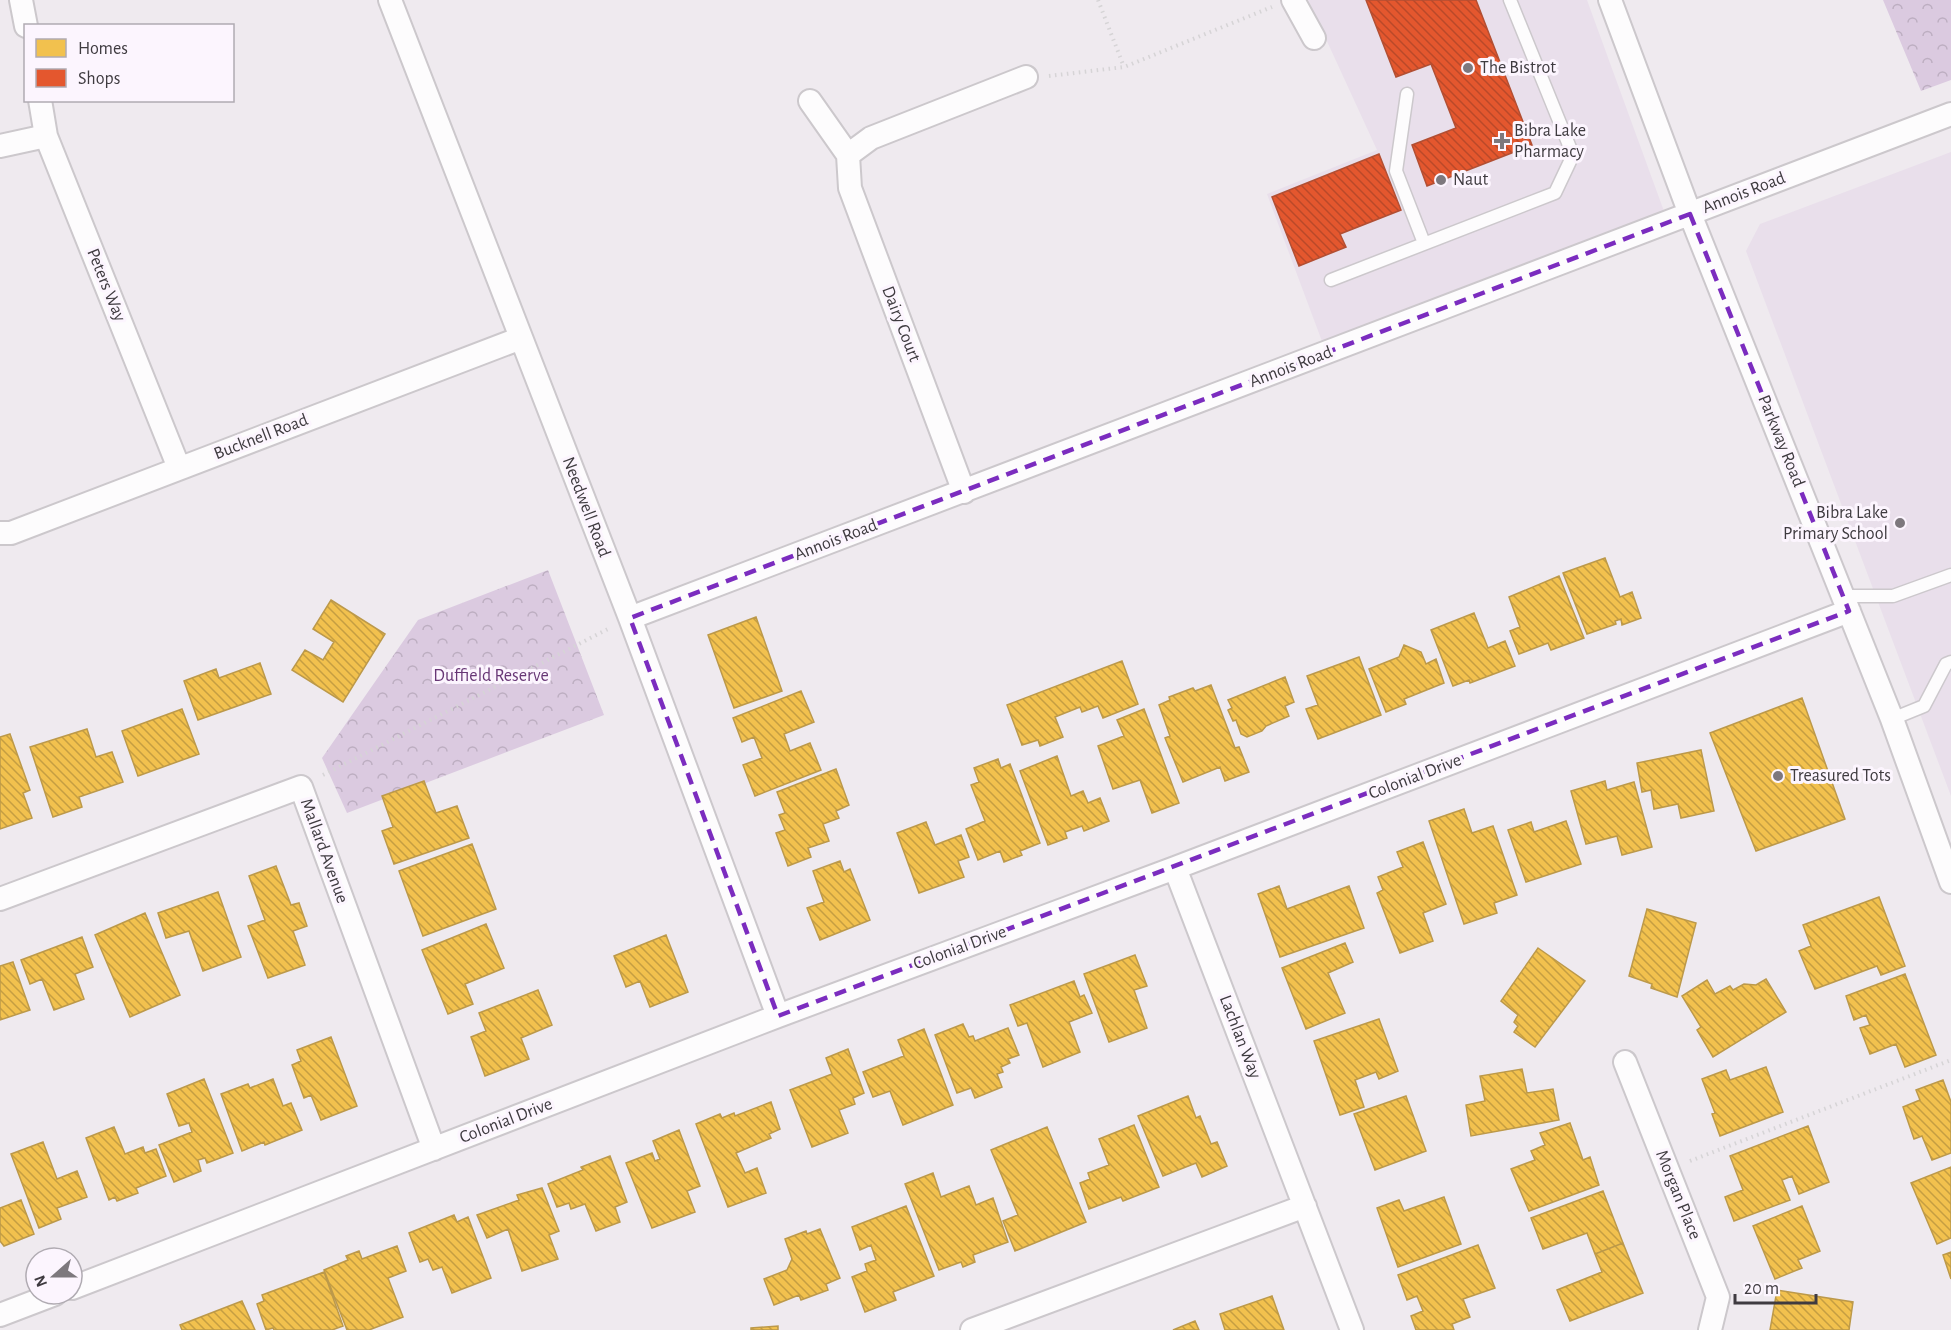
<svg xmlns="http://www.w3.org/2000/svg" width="1951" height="1330" viewBox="0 0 1951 1330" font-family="'Alegreya Sans',sans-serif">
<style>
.built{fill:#e9dfeb}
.park{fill:url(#park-crowns)}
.homes{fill:url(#homes-back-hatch);stroke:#bc994a;stroke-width:1.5}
.shops{fill:url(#shops-back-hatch);stroke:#b24f33;stroke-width:1.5}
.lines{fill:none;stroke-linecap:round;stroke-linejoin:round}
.service-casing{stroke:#ccc8cc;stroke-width:15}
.minor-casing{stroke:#ccc8cc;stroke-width:26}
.path{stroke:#d6d4d6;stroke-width:4;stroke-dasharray:1.5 4.5;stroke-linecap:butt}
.service{stroke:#fdfcfd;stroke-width:12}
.minor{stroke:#fdfcfd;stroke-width:22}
.marked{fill:none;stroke:#7b2cbf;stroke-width:4.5;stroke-dasharray:12 8;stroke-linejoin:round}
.poi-dot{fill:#7d787d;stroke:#fcf5fe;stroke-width:2}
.labels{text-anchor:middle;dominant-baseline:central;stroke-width:6;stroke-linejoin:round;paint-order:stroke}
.poi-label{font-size:18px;fill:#3f3b40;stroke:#fcf5fe;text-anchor:start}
.street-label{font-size:18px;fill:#3f3b40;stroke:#fcf5fe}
.park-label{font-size:18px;fill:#673675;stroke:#fcf5fe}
</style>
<defs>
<pattern id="park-crowns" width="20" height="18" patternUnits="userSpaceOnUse" patternTransform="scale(1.5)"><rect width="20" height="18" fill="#dbcae0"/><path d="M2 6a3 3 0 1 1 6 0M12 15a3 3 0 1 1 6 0" fill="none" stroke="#bdaec1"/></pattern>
<pattern id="homes-back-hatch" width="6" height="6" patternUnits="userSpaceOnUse" patternTransform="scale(1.5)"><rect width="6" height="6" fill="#f2c14e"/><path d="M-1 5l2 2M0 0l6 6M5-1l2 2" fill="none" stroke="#c59e42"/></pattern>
<pattern id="shops-back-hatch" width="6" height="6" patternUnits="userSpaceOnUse" patternTransform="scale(1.5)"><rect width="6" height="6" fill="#e4572e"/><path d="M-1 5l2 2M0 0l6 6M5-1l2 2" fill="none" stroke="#ba4929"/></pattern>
</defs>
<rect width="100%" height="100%" fill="#efeaef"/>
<!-- built -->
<path class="built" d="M1308 0H1587L1665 214 1323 344 1267 194 1377 150Z
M1951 152V796L1746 251 1760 224Z"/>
<!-- park -->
<path class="park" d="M1883 0H1951V80L1921 91Z
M548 570 604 715 347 813 322 758 418 620Z"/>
<!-- homes -->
<path class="homes" d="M1605 558 1620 597 1632 592 1641 618 1622 625 1621 619 1615 621 1616 624 1587 634 1563 573Z
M1559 576 1584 638 1551 650 1548 643 1519 654 1510 631 1520 627 1509 597Z
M331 600 385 634 343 702 292 670 305 650 323 660 334 642 313 629Z
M1474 613 1488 648 1505 641 1515 666 1470 683 1469 680 1453 686 1431 630Z
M756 617 782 691 734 708 708 635Z
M1404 645 1421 652 1426 664 1436 659 1444 683 1404 699 1406 704 1386 712 1369 669 1399 657Z
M1359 657 1381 715 1318 739 1306 709 1318 705 1307 676Z
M1122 661 1138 704 1103 718 1098 706 1082 712 1080 707 1055 717 1063 737 1040 746 1038 740 1022 745 1007 705Z
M260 663 271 694 198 720 184 681 216 669 219 678Z
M1285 677 1294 702 1285 706 1289 716 1266 726 1262 731 1247 737 1241 734 1236 720 1233 721 1228 710 1232 708 1228 700Z
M1211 685 1235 748 1239 747 1249 772 1225 781 1220 767 1183 782 1165 738 1170 736 1159 705 1170 700 1169 697 1193 688 1195 691Z
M801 691 814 722 784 734 790 751 810 743 821 770 755 796 743 765 762 758 754 737 742 742 733 718Z
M1802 698 1845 819 1756 851 1710 733Z
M182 709 199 754 138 776 122 731Z
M1144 709 1179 803 1152 813 1140 780 1113 789 1098 746 1124 736 1117 720Z
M87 729 96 757 112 752 123 782 79 797 82 807 53 817 30 747Z
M10 734 30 790 23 793 32 818 0 829V737Z
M1701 750 1714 811 1681 818 1678 804 1654 809 1651 790 1642 792 1637 763Z
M1057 756 1071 796 1083 791 1088 803 1100 798 1109 821 1084 831 1082 826 1065 832 1067 838 1048 845 1020 771Z
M998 759 1001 768 1010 764 1040 843 1020 851 1022 855 1004 862 1000 851 978 860 966 829 985 821 971 785 979 782 974 768Z
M836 769 849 805 836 811 839 818 823 824 829 841 808 848 811 857 788 866 776 833 785 830 779 815 785 813 777 792Z
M424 781 436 813 457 806 469 838 394 864 382 831 393 827 382 796Z
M1605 781 1607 790 1634 782 1652 847 1622 855 1617 836 1586 844 1571 791Z
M1464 809 1472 833 1493 826 1517 895 1494 903 1497 913 1464 924 1429 821Z
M1566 821 1581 864 1526 882 1508 830 1531 822 1534 832Z
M926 822 935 845 961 835 969 857 958 861 964 877 919 893 897 833Z
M1423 842 1446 904 1423 913 1433 941 1400 953 1377 893 1383 890 1378 877 1403 867 1397 852Z
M472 844 496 909 423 936 399 871Z
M840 861 844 872 850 869 870 920 820 940 807 908 824 902 813 871Z
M276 866 291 905 299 903 307 926 293 931 305 965 268 978 248 926 265 920 249 876Z
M1279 886 1287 909 1349 886 1364 928 1280 957 1258 894Z
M218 892 241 957 203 971 189 931 166 938 158 913Z
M1879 897 1905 966 1881 975 1877 966 1815 989 1799 951 1811 946 1803 925Z
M1647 909 1696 923 1677 997 1651 988 1652 984 1629 976Z
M145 913 180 995 130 1017 95 935Z
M486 924 504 968 465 984 473 1004 448 1014 422 950Z
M666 935 688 992 650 1007 640 981 626 987 614 956Z
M82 937 93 967 75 974 84 999 54 1010 42 979 30 984 21 960Z
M1345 943 1353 962 1328 973 1345 1013 1306 1029 1282 968Z
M1538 948 1585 981 1535 1047 1514 1032 1518 1026 1514 1022 1518 1015 1501 1001Z
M1135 955 1147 986 1134 990 1147 1028 1109 1042 1084 974Z
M13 962 30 1010 0 1020V966Z
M1905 974 1936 1055 1905 1067 1896 1044 1870 1054 1860 1028 1870 1025 1866 1015 1854 1020 1846 996Z
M1766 979 1786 1012 1713 1057 1697 1030 1701 1027 1682 996 1707 980 1715 994 1730 986 1733 990 1744 984 1756 985Z
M1074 981 1080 997 1084 995 1092 1013 1069 1022 1080 1052 1043 1067 1027 1023 1018 1026 1010 1005Z
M538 990 552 1025 521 1038 529 1059 485 1076 471 1037 486 1031 479 1013Z
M1379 1019 1398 1071 1379 1079 1376 1072 1355 1080 1364 1107 1340 1115 1314 1041Z
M963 1024 969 1037 973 1036 975 1041 1008 1028 1019 1055 1008 1059 1010 1063 1001 1067 1003 1072 997 1074 1002 1087 975 1098 971 1088 957 1093 935 1035Z
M924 1029 953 1105 903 1125 890 1091 873 1097 863 1072 904 1056 898 1040Z
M331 1037 357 1106 321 1120 311 1095 304 1098 292 1065 301 1061 297 1050Z
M848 1049 864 1093 853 1098 855 1104 839 1110 848 1133 812 1147 790 1090 832 1074 826 1058Z
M1766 1067 1783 1112 1720 1136 1712 1114 1715 1113 1702 1079 1726 1070 1730 1080Z
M1522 1069 1527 1093 1553 1089 1559 1120 1471 1136 1466 1105 1485 1101 1480 1076Z
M204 1079 233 1153 207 1163 205 1158 198 1160 201 1171 174 1182 159 1145 192 1132 189 1123 179 1126 167 1094Z
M273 1079 283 1106 291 1103 302 1130 265 1145 264 1142 242 1151 221 1094 248 1084 250 1088Z
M1943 1080 1951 1102V1153L1932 1160 1922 1136 1914 1139 1903 1107 1920 1100 1916 1090Z
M1188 1096 1196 1118 1200 1116 1211 1144 1217 1142 1227 1166 1202 1177 1196 1163 1163 1176 1138 1116Z
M1406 1096 1426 1151 1375 1170 1354 1114Z
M771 1102 780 1129 769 1134 771 1138 736 1153 745 1173 757 1168 766 1193 728 1207 696 1124 720 1114 722 1118 734 1113 735 1116Z
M1570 1123 1583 1160 1590 1157 1599 1185 1529 1211 1511 1169 1535 1160 1531 1151 1545 1145 1540 1133Z
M1134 1125 1159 1187 1123 1201 1121 1197 1089 1209 1080 1183 1090 1179 1088 1173 1109 1165 1099 1139Z
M1808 1126 1829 1182 1799 1194 1792 1176 1782 1180 1790 1200 1734 1221 1725 1197 1743 1190 1730 1156Z
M114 1127 125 1154 143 1147 145 1153 156 1149 166 1176 136 1188 138 1193 117 1201 115 1197 109 1200 86 1138Z
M1047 1127 1086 1222 1015 1251 1003 1221 1018 1215 991 1150Z
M679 1130 700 1186 687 1191 695 1212 652 1228 626 1163 652 1153 655 1161 660 1159 653 1141Z
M43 1142 57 1179 77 1171 87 1197 57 1208 61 1219 39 1228 11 1154Z
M610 1156 627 1202 615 1207 620 1222 596 1231 585 1204 571 1209 569 1203 557 1207 548 1184 583 1170 581 1167Z
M1951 1167V1238L1937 1244 1911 1183Z
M933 1173 941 1197 969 1186 976 1205 993 1198 1008 1242 973 1255 975 1262 963 1267 961 1262 939 1270 905 1184Z
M542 1188 559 1231 549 1235 558 1259 522 1271 508 1229 487 1238 477 1215 519 1200 517 1195Z
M1603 1191 1623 1243 1595 1254 1587 1233 1543 1249 1531 1218Z
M1444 1197 1461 1244 1398 1267 1377 1208 1399 1200 1404 1211Z
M21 1200 34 1234 4 1246 0 1241V1208Z
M906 1206 934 1276 893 1292 896 1300 865 1312 852 1277 867 1271 865 1264 876 1260 871 1245 860 1250 852 1227Z
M1802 1206 1820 1251 1798 1260 1802 1268 1775 1279 1753 1226Z
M454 1215 457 1222 468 1217 491 1278 452 1293 442 1267 433 1270 428 1259 420 1262 409 1233Z
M820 1229 840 1278 826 1284 828 1290 801 1300 799 1295 774 1305 764 1279 787 1270 792 1259 785 1239 806 1231 807 1234Z
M1623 1243 1643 1293 1570 1321 1557 1290 1602 1272 1595 1254Z
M1478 1245 1495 1288 1463 1299 1470 1317 1452 1324 1454 1330H1416L1411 1316 1423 1311 1417 1296 1407 1300 1398 1275Z
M397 1246 406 1271 388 1278 403 1317 369 1330H347L324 1270 348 1260 346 1256 359 1251 362 1259Z
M1951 1252V1279L1943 1255Z
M324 1272 343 1326 332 1330H274L273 1328 266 1330 257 1304 264 1301 262 1295Z
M1777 1290 1853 1302 1849 1330H1770Z
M1272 1296 1284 1330H1225L1220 1314Z
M242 1301 255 1330H182L180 1325Z
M1195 1321 1199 1330H1173Z
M778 1326V1330H751V1328Z"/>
<!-- shops -->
<path class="shops" d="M1366 0H1476L1532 145 1427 186 1412 145 1456 128 1431 64 1396 77Z
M1379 154 1401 210 1340 234 1346 247 1299 266 1272 197Z"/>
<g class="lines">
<!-- service casing -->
<g class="service-casing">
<path id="service" d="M1407 94 1396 171 1424 243
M1331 280 1555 193 1573 155 1510 0
M1844 596H1893L1951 575
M1892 719 1924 706 1946 664 1951 662"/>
</g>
<!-- minor casing -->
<g class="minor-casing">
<path id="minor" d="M21 0 26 26
M390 0 630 618 778 1016
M1293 0 1314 38
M1610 0 1690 214 1892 719 1951 882
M40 100 46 136 179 468
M810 101 848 155
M0 146 46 136
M964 492 850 188 848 155 871 138 1026 77
M0 533H11L521 338
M630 618 1951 114
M1175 868 1352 1330
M0 899 301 787 434 1149
M1625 1062 1718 1297 1710 1330
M72 1288 778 1016 1175 868 1849 611
M0 1315 55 1294
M972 1330 1305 1206"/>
</g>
<!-- path -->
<path class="path" d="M1098 0 1124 67
M1049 76 1124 67 1272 7
M323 775 610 628
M1690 1161 1951 1060"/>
<!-- service -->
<use href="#service" class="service"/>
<!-- minor -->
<use href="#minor" class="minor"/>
</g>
<!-- marked area -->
<path class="marked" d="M1690 214 1849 611 778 1016 630 618Z"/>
<!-- markers -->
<g class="poi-dot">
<circle cx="1468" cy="68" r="6"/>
<path d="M1499 132h6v6h6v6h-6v6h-6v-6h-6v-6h6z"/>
<circle cx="1441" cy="180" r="6"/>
<circle cx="1900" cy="523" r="6"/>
<circle cx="1778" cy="776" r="6"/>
</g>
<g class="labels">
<!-- poi labels -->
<g class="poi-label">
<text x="1480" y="68">The Bistrot</text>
<text x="1514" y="131">Bibra Lake<tspan x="1514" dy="21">Pharmacy</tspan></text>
<text x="1453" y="180">Naut</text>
<text x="1888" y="513" text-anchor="end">Bibra Lake<tspan x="1888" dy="21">Primary School</tspan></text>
<text x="1790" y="776">Treasured Tots</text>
</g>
<!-- street labels -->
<g class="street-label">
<text transform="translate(1744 193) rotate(-21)">Annois Road</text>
<text transform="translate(106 285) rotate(68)">Peters Way</text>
<text transform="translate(901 324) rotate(69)">Dairy Court</text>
<text transform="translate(1291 367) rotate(-21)">Annois Road</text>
<text transform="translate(261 437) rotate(-21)">Bucknell Road</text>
<text transform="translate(1781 441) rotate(68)">Parkway Road</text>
<text transform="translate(586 507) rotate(69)">Needwell Road</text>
<text transform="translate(836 540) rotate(-21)">Annois Road</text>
<text transform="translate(1415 777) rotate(-21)">Colonial Drive</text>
<text transform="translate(324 851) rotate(70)">Mallard Avenue</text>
<text transform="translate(960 948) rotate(-20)">Colonial Drive</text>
<text transform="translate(1240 1037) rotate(69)">Lachlan Way</text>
<text transform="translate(506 1121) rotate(-21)">Colonial Drive</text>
<text transform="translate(1678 1195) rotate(68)">Morgan Place</text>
</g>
<!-- park labels -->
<g class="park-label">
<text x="491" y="676">Duffield Reserve</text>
</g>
</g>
<!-- legend -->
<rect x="24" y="24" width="210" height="78" fill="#fcf5fe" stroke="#b0abb2" stroke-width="1.5"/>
<rect x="36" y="39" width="30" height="18" fill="#f2c14e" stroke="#b0abb2" stroke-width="1.5"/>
<text x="78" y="54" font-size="18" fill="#3f3b40">Homes</text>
<rect x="36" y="69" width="30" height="18" fill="#e4572e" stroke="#b0abb2" stroke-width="1.5"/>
<text x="78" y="84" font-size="18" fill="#3f3b40">Shops</text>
<!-- north arrow -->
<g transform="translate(54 1276) rotate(249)"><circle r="28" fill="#fcf5fe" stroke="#b0abb2" stroke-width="1.5"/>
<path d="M0-4.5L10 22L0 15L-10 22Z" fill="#7d787d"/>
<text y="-9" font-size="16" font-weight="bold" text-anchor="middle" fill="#3f3b40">N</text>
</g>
<!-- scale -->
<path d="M1735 1294v9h81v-9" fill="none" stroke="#3f3b40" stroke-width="3"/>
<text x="1744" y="1294" font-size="18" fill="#3f3b40" stroke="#fcf5fe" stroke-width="4.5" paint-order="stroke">20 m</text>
</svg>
